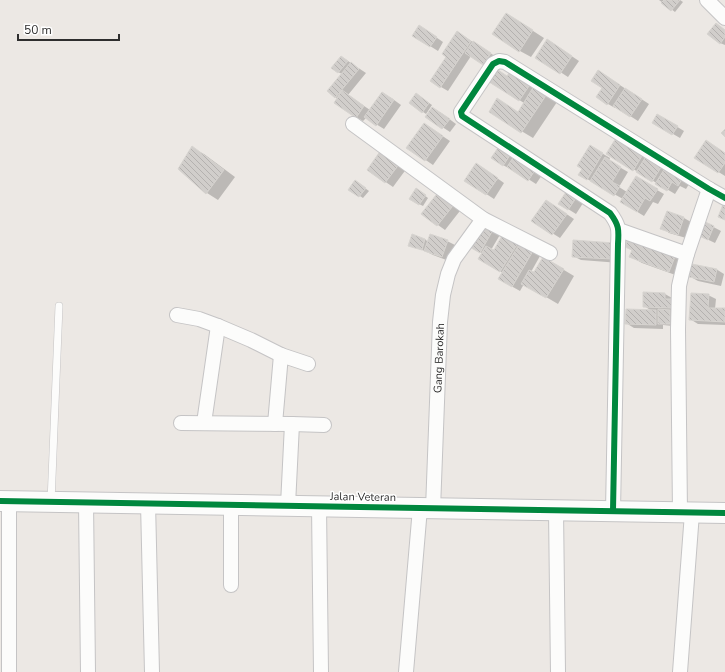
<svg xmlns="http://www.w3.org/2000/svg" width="725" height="672" viewBox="0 0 725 672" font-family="'Nunito Sans',sans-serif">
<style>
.shadow{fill:#0003}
.building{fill:url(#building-back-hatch);stroke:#d7d4d0}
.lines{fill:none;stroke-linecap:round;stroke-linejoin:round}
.lane-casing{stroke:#c5c4c5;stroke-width:8}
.street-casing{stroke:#c5c4c5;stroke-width:16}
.secondary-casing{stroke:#c5c4c5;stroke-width:22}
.lane{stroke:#fcfcfb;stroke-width:7}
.street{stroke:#fcfcfb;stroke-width:14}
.secondary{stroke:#fcfcfb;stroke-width:20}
.cycleway-casing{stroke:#fff;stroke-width:8}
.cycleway{stroke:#00873e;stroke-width:6}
.labels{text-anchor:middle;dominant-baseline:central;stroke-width:3;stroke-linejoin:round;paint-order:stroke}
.street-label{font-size:11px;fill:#2e2e2e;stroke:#fff}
</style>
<defs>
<pattern id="building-back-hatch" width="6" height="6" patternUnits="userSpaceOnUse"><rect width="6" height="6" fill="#d1cecb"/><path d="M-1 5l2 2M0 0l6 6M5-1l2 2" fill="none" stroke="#b4b1af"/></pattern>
</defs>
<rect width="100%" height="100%" fill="#ece8e4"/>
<!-- shadow -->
<path class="shadow" d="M659 0H680L683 2 675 12Z
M507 14 544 38 531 57 520 51Z
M716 24 725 30V45L720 43Z
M427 31 443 42 438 51 414 36Z
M465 37 498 58 491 68 471 56 448 91 441 87Z
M555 45 579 61 568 77 537 57Z
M345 59 366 73 348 95 370 110 390 97 401 105 384 129 366 118 363 121 356 117 338 99 328 91 342 74 338 72Z
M511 71 557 102 533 138 490 112H518L524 103 488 80 507 77Z
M606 76 649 104 638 121 616 107 615 108 608 104 597 97 603 88Z
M419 96 432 105 426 114 410 103Z
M440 112 456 124 450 132 427 117Z
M658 115 684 131 680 138 654 123Z
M432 129 450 141 433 165 408 148Z
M617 140 691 181 686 189 680 186 675 194 608 154Z
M501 146 544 172 536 184 511 168 510 169 503 165Z
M590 146 610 158 609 161 628 172 619 187 627 192 636 178 664 194 658 204 653 202 644 216 621 202 623 199 580 175 583 169Z
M192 148 204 154 235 177 218 200 207 193 180 169Z
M381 151 407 168 393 187 368 170Z
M725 153V176L696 158Z
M483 168 504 183 494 199 465 180Z
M358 183 369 191 363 198 349 189Z
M569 190 585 200 576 214 560 204Z
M440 191 463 207 445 230 438 225 423 214Z
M420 192 428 198 423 206 419 204Z
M553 205 574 219 560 238 533 221Z
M667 212 684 218 691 222 686 238 669 233 662 228Z
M702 221 721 231 715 243 696 234Z
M483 223 501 233 491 250 494 251 504 236 540 256 531 272 534 274 544 258 574 276 558 304 524 284 520 291 499 279 503 273 480 259 483 254 469 246Z
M425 239 428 242 447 241 455 245 449 261 433 255 425 251 412 247Z
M613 244 620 263 581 260 573 256Z
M626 247 675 255 687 261 681 277 642 263 631 257 633 251Z
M716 269 724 274 721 286 698 281 691 277Z
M665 294 672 298 673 326 663 325V329L634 328 626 323 652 311 644 306Z
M708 295 716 299 715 309H725V325L698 324 690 319Z"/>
<!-- building -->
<path class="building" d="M664 0H680L671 11 661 3Z
M506 13 533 30 519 52 492 34Z
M716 23 725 30V37L720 44 707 34Z
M419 25 437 37 430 47 412 36Z
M457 31 471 41 440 88 430 81 446 57 442 54Z
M547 39 572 56 560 74 535 58Z
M473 41 491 53 483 65 465 53Z
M341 56 348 61 338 73 331 68Z
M351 62 359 69 335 98 327 91Z
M495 68 507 76 511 70 531 83 519 101 486 80Z
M598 70 620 85 607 105 596 97 602 88 591 81Z
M534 86 547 94 521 133 489 112 497 98 518 112Z
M625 88 642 99 630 117 613 106Z
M342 90 364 106 356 118 334 103Z
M382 92 394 100 376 126 364 117Z
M416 93 429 103 422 113 409 103Z
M432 107 450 119 442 129 425 117Z
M657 114 678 126 672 135 652 123Z
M424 123 443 136 425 161 406 148Z
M725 129V137L721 133Z
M616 138 645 151 633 171 606 154Z
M706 140 725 153V163L718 173 694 158Z
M500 145 512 152 503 166 491 158Z
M590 145 603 153 587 180 578 175 582 169 577 166Z
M192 146 224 170 206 194 178 169Z
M381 150 400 163 385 183 367 170Z
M516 153 537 167 528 181 507 167Z
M647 155 663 164 652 182 636 172Z
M605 157 621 167 612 182 620 186 614 196 590 181Z
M476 163 498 178 486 195 464 181Z
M667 165 684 176 678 186 672 182 667 191 655 184Z
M636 176 658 189 650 201 645 198 637 212 620 202Z
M355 180 366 188 359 197 348 190Z
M416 188 426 195 419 205 409 199Z
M568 189 578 195 568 210 558 204Z
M440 190 456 202 437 226 421 214Z
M546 200 567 214 552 235 531 221Z
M724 202H725V220L718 217Z
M667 211 684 217 678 235 660 229Z
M701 220 714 226 708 240 695 234Z
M483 222 494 228 480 253 468 246Z
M412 234 425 239 422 250 408 246Z
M430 234 448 240 442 257 424 251Z
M503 234 518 243 500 272 478 259 486 246 494 250Z
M628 237 676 254 669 272 629 257 632 250 625 247Z
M573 240 614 243 612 259 572 257Z
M520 243 533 251 512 287 498 279Z
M543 257 564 269 546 298 521 284 529 270 534 272Z
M692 264 717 269 714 282 689 277Z
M643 292 665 293V299H673V308L643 307Z
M691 293 709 294 708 308H725V322L689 320Z
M626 309 656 310V325L625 324Z
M658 309 670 310V324H658Z"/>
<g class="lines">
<!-- lane casing -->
<g class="lane-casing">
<path id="lane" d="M51 502 59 306"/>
</g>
<!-- street casing -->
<g class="street-casing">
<g id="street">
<path d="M707 0 725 18"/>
<path d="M353 124 483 219 550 253"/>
<path d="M619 230 687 254"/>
<path d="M177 315 199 319 218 326 251 340 281 355 308 364"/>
<path d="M181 423 292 424 324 425"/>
<path d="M204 423 218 326"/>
<path d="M275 424 281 355"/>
<path d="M86 502 88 672"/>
<path d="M148 503 152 672"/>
<path d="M231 504V585"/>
<path d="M288 505 292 424"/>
<path d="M319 506 321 672"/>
<path id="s1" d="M433 509 440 322 443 295 448 274 454 259 483 219"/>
<path d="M556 510 558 672"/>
<path d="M613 511 618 244C619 229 619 225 610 213L465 118 462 116 461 112 493 64 499 61 505 62 709 189 725 198"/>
<path d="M680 512 678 329 679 286 682 273 687 254 709 189"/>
<path d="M9 672V501"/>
<path d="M406 672 420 508"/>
<path d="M680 672 692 513"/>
</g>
</g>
<!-- secondary casing -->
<g class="secondary-casing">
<path id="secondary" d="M0 501 725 513"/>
</g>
<!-- lane -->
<use href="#lane" class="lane"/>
<!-- street -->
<use href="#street" class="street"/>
<!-- secondary -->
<use href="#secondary" class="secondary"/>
<!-- cycleway casing -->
<g class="cycleway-casing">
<path id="cycleway" d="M0 501 725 513
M613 511 618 244C619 229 619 225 610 213L465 118 462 116 461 112 493 64 499 61 505 62 709 189 725 198"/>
</g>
<!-- cycleway -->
<use href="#cycleway" class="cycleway"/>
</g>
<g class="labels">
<!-- street labels -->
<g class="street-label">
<text stroke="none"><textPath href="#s1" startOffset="151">Gang Barokah</textPath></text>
<text transform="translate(363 497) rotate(1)">Jalan Veteran</text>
</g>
</g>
<!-- scale -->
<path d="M18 34v6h101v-6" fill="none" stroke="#2e2e2e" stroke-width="2"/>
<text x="24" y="34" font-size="12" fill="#2e2e2e" stroke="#ffffff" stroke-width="3" paint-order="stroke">50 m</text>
</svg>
